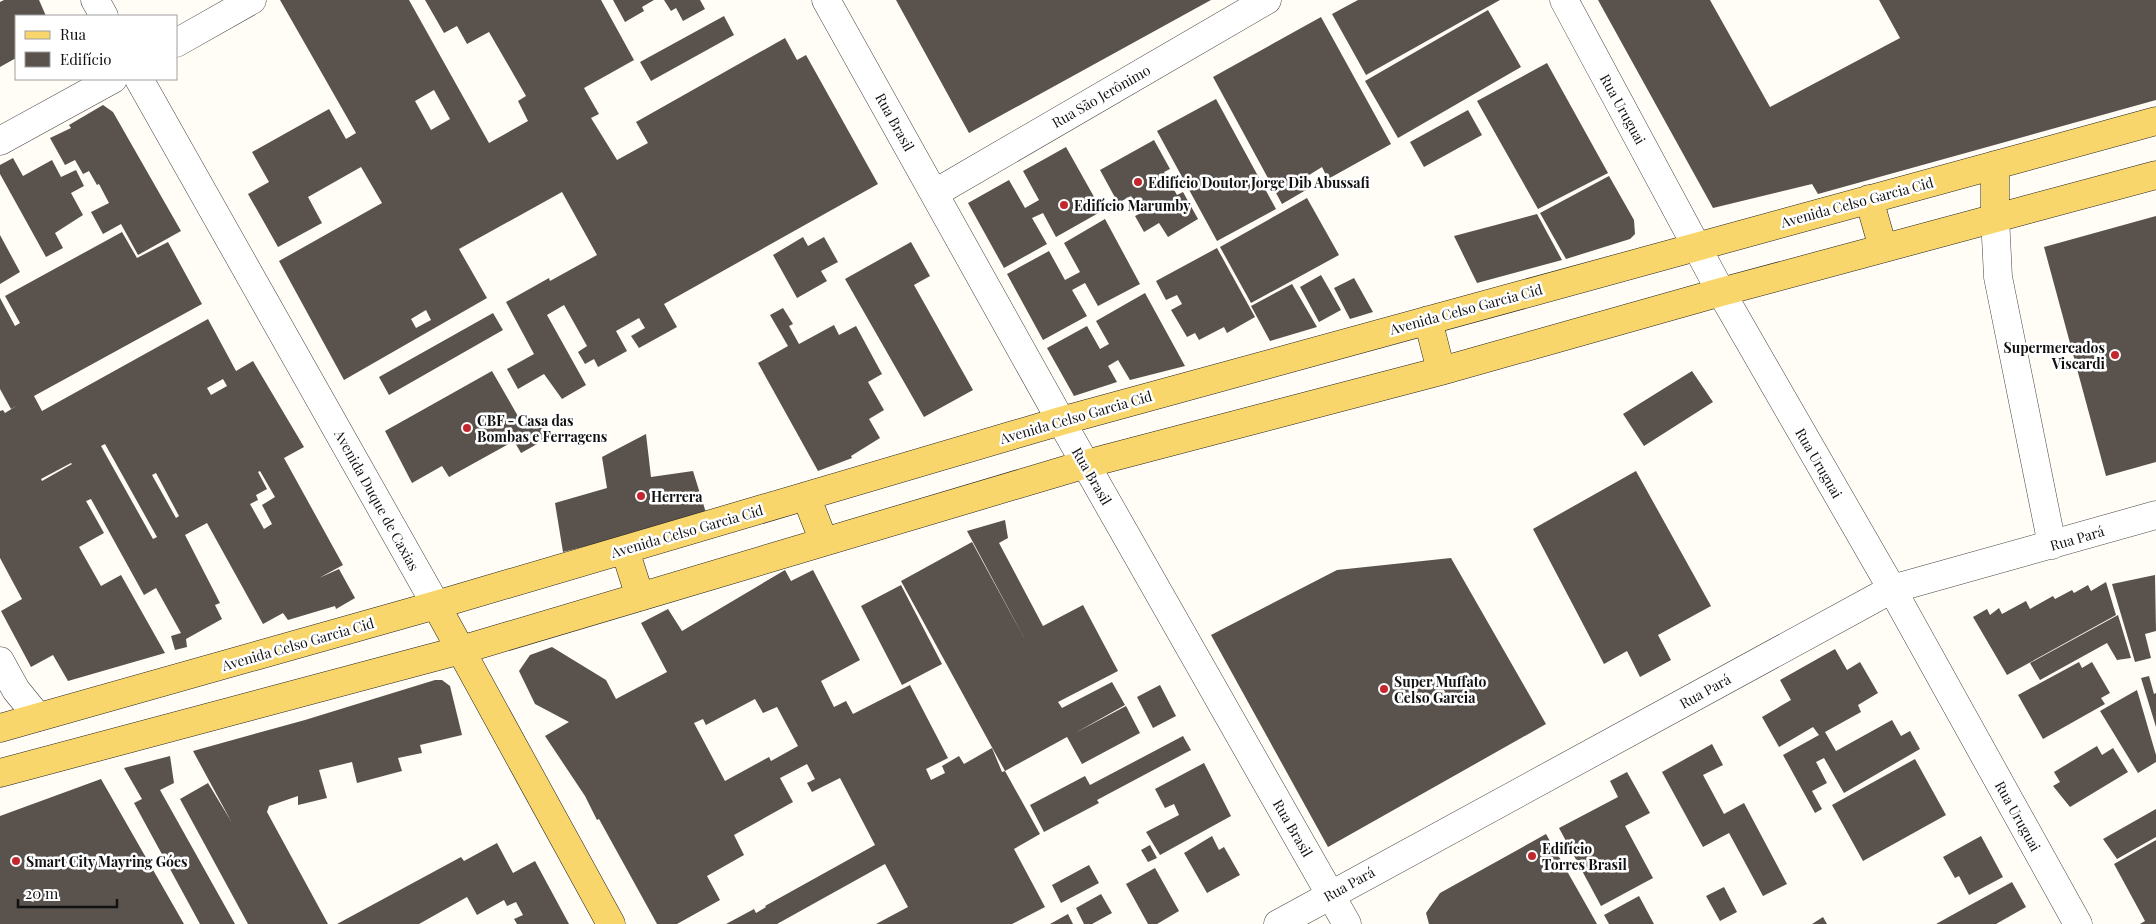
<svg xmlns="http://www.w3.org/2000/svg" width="2156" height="924" viewBox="0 0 2156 924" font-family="'Playfair Display',serif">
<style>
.building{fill:#5a524d;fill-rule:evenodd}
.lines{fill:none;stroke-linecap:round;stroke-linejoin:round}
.minor-casing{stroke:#444;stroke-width:29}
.major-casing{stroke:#222;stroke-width:29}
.minor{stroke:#fff;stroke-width:28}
.major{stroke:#f9d66b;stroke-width:28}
.poi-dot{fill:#c4262e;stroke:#fff;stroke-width:2}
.labels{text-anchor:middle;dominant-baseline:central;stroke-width:5;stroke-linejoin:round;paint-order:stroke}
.street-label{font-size:14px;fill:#111;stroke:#fff}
.poi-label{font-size:14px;font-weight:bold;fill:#111;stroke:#fff;text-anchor:start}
</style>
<rect width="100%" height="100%" fill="#fffdf5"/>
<!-- building -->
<path class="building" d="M4 0H39L46 16H16V58L0 67V2Z
M280 0H409L489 143 528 121 518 101 526 96 489 32 467 44 457 26 444 33 425 0H601L634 60 584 88 599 114 591 118 617 160 648 143 636 122 785 38 797 60 806 55 878 184 664 304 677 327 639 348 631 336 645 328 639 318 616 331 627 351 598 367 594 359 585 364 578 352 587 346 564 305 547 315 586 385 562 399 544 374 518 389 507 369 534 354 506 302 549 278 550 281 597 255 562 192 459 249 487 298 344 380 279 261 382 203 361 167 308 197 322 223 278 247 248 194 269 182 252 152 329 109 346 139 356 133ZM434 90 450 119 431 130 415 101ZM426 310 431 320 416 328 411 319Z
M613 0H654L642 7 644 11 625 22Z
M664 0H700L705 9 683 21 676 8 671 11Z
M896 0H1211L969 133Z
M1358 0H1500L1366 75 1332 14Z
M1598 0H1710L1770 107 1900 38 1879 0H2156V100L1818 194 1812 184 1713 208Z
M1488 10 1521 67 1398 138 1365 81Z
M724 16 734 35 651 81 640 62Z
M1321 17 1391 144 1328 179 1322 167 1301 180 1306 190 1282 204 1213 77Z
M1547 63 1608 173 1538 209 1477 101Z
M1216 99 1276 209 1217 241 1157 131Z
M103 105 113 112 181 231 138 255 121 224 103 234 91 212 109 203 99 184 97 185 89 171 83 174 75 160 65 165 50 138 71 128 69 125Z
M1468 110 1482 135 1424 167 1410 142Z
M1154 140 1170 169 1164 172 1177 195 1183 192 1198 219 1168 237 1159 223 1144 232 1135 216 1141 213 1131 196 1118 203 1100 170Z
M1066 147 1102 211 1056 237 1043 213 1032 218 1047 244 1004 268 968 203 1009 180 1025 208 1039 200 1023 171Z
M13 158 23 176 52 160 61 177 76 170 84 186 71 193 83 215 55 233 63 248 46 257 0 174V165Z
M1609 176 1634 220 1635 234 1630 239 1566 259 1540 213Z
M1307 198 1339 255 1251 303 1220 247Z
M1537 214 1562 260 1477 283 1454 236Z
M2156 216V462L2106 476 2044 247Z
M1105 219 1140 284 1098 306 1085 283 1072 290 1087 316 1043 340 1007 274 1049 251 1065 280 1080 272 1064 243Z
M122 232 137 258 168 242 202 304 34 396 42 411 208 319 236 371 253 361 304 447 284 458 343 565 319 578 339 569 355 598 336 609 335 606 288 620 283 613 263 624 207 523 185 535 220 603 215 605 222 619 186 639 187 647 175 650 171 636 181 633 156 588 144 595 91 499 86 501 104 533 79 547 101 586 121 575 165 653 68 681 53 655 31 667 1 611 22 599 0 558V411L3 410 5 413 18 405 11 409 0 389V298L15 326 20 323 5 296ZM223 379 227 386 211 395 207 388ZM105 444 157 537 153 539 101 446ZM71 463 72 464 42 481 41 479ZM260 471 275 497 262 505 272 524 264 529 250 504 258 500 256 495 267 489 258 472ZM156 473 179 516 176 518 152 475Z
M0 235 20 272 0 284Z
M803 237 808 246 824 237 838 262 821 271 827 281 797 298 773 255Z
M911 242 930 276 914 285 973 390 924 417 845 279Z
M1217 248 1255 317 1227 333 1224 327 1199 340 1195 333 1187 337 1171 310 1182 304 1177 295 1166 300 1156 281Z
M1321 275 1341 310 1319 322 1300 287Z
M1354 278 1373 312 1350 319 1334 288Z
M1292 284 1317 327 1270 341 1251 306Z
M1145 293 1185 366 1130 380 1118 360 1108 366 1117 382 1074 396 1047 348 1087 326 1100 349 1109 344 1096 321Z
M783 308 793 324 789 326 799 344 834 325 839 335 856 326 882 374 868 382 884 410 869 419 880 438 851 456 852 458 818 471 758 363 788 346 770 315Z
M493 313 503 330 389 395 379 377Z
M492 371 523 425 537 418 548 438 521 453 514 441 449 477 442 466 412 483 385 431Z
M1692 371 1713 402 1644 446 1623 414Z
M646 434 651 477 693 471 707 516 563 552 555 503 607 488 602 457Z
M1636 471 1711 606 1658 635 1671 660 1640 677 1627 651 1604 664 1533 529Z
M1005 520 1008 538 999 543 1043 626 1083 605 1118 671 1058 702 1062 708 1112 682 1125 705 1075 733 1126 706 1140 733 1082 764 1067 737 1005 771 901 581 972 542 1029 647 967 531Z
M1451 558 1546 724 1328 847 1211 635 1337 570Z
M785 570 791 581 813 570 860 660 821 681 834 707 846 701 853 714 910 685 948 758 926 769 931 780 945 773 942 766 959 756 964 764 992 748 1002 772 1005 771 1040 834 1014 849 1045 907 1012 924H876L908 907 885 864 777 924H726L754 909 756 913 766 907 765 906 875 845 840 778 812 792 807 783 815 779 807 764 780 778 793 802 734 835 744 855 707 876 720 900 677 924H657L599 819 597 820 585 796 545 736 569 722 535 704 519 671 530 655 552 647 606 680 616 699 667 672 641 623 668 609 682 631ZM755 699 763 713 777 707 798 746 771 761 769 757 725 781 694 723 703 719 706 725Z
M2155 575 2156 631 2145 634 2151 658 2135 662 2112 584Z
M2106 582 2116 615 2007 675 1973 617 1987 609 1990 615 1999 608 2002 614 2026 601 2030 609 2053 596 2055 599 2072 590 2074 593 2088 585 2091 591Z
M901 585 942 664 902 685 861 606Z
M2118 615 2131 658 2117 660 2107 643 2040 680 2030 663Z
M1835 649 1847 670 1860 662 1878 693 1858 705 1861 712 1825 732 1836 751 1892 720 1901 736 1910 731 1920 749 1844 793 1824 758 1816 762 1827 783 1812 791 1822 809 1815 813 1783 755 1819 735 1813 727 1779 747 1762 717 1791 700 1780 680Z
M2079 662 2082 668 2092 662 2110 693 2101 698 2105 704 2043 739 2018 695Z
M2149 676 2154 694 2156 693V727L2141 678Z
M435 680H442L450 686 462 735 420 745 422 753 398 758 402 771 357 783 352 762 319 770 327 798 298 805V796L269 806 267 812 328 924H248L180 799 208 783 231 821 193 751 305 720Z
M1160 685 1176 716 1153 728 1137 697Z
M2137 690 2156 755V762L2138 773 2100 711Z
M1183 736 1191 750 1097 800 1099 803 1044 832 1030 805 1085 776 1090 785Z
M1712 744 1723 765 1703 775 1724 814 1744 803 1787 884 1763 896 1729 833 1703 847 1662 772Z
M2097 746 2102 755 2113 748 2128 772 2070 807 2053 786 2060 782 2054 772Z
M170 756 174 783 160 790 235 924H200L134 803 142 799 124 768Z
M1915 759 1946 815 1863 861 1832 805Z
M1204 763 1231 816 1160 855 1146 832 1179 815 1174 804 1165 808 1155 789Z
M1627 772 1650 813 1625 826 1653 878 1601 906 1559 828 1618 797 1610 781Z
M101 779 184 924H0V816Z
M2156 809V837L2117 859 2103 839Z
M1546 834 1597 924H1429L1426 913 1440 893Z
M1212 836 1219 850 1224 847 1240 875 1207 893 1184 853Z
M1981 836 2003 877 1969 895 1959 876 1955 878 1943 857Z
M2156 840V924H2140L2145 921 2114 864Z
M497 843 513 873 535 861 569 924H517L514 919 523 915 516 902 507 906 504 900 477 915 467 897 419 924H337L461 857 464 861Z
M1150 845 1157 858 1148 862 1141 850Z
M1089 865 1099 883 1061 903 1052 885Z
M1155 868 1179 911 1157 924H1148L1126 884Z
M2012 882 2026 907 1996 924H1936Z
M1724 887 1737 912 1720 921 1706 896Z
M1101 894 1112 913 1092 924H1084L1076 908Z
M1639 896 1654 924H1609L1604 915Z
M1068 914 1073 924H1050Z
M1823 917 1827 924H1812Z"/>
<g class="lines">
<!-- minor casing -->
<g class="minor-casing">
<path id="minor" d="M95 0 104 16
M826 0 1061 421 1347 924
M1564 0 1721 292 1892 589 2078 924
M176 43 252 0
M139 79 436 605
M0 141 113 79
M935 193 1267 0
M1995 217 1998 277 2052 545
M0 661 16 690 38 717
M1278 924 1892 589 2156 515"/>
</g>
<!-- major casing -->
<g class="major-casing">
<path id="major" d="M1995 165V217
M1869 199 1883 248
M1428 320 1441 371
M806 496 824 542
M625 550 640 597
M436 605 611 924
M0 728 436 605 1061 421 2156 121
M0 773 461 650 1086 464 1441 371 1721 292 2156 175"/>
</g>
<!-- minor -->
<use href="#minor" class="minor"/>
<!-- major -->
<use href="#major" class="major"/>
</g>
<!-- markers -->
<g class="poi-dot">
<circle cx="1138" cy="182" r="5"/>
<circle cx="1064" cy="205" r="5"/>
<circle cx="2115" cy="355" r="5"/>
<circle cx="467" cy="428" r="5"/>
<circle cx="641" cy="496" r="5"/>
<circle cx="1384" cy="689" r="5"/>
<circle cx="1532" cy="856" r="5"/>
<circle cx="16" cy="861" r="5"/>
</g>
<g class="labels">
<!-- street labels -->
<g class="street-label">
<text transform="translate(1101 96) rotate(-30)">Rua São Jerônimo</text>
<text transform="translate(1623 109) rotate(61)">Rua Uruguai</text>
<text transform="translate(895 122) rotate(61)">Rua Brasil</text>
<text transform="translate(1857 202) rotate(-15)">Avenida Celso Garcia Cid</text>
<text transform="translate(1466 309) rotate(-15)">Avenida Celso Garcia Cid</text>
<text transform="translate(1076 417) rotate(-16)">Avenida Celso Garcia Cid</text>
<text transform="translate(1819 463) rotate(60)">Rua Uruguai</text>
<text transform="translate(1092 476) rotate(60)">Rua Brasil</text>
<text transform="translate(377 500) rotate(61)">Avenida Duque de Caxias</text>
<text transform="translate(687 531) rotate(-16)">Avenida Celso Garcia Cid</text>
<text transform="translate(2077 538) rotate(-16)">Rua Pará</text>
<text transform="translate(298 644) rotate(-16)">Avenida Celso Garcia Cid</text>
<text transform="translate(1705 691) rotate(-29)">Rua Pará</text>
<text transform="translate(2018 816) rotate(61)">Rua Uruguai</text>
<text transform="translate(1293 828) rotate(60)">Rua Brasil</text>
<text transform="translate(1349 884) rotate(-29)">Rua Pará</text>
</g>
<!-- poi labels -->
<g class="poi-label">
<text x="1148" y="182">Edifício Doutor Jorge Dib Abussafi</text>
<text x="1074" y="205">Edifício Marumby</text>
<text x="2105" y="347" text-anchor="end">Supermercados<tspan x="2105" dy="16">Viscardi</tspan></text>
<text x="477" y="420">CBF - Casa das<tspan x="477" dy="16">Bombas e Ferragens</tspan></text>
<text x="651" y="496">Herrera</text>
<text x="1394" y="681">Super Muffato<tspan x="1394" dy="16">Celso Garcia</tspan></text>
<text x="1542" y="848">Edifício<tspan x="1542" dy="16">Torres Brasil</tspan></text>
<text x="26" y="861">Smart City Mayring Góes</text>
</g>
</g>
<!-- legend -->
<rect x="15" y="15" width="162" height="65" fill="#ffffff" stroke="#a0a0a0"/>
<rect x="25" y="31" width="25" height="8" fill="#f9d66b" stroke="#a0a0a0"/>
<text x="60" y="40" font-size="15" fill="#111111">Rua</text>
<rect x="25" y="52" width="25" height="15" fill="#5a524d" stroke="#a0a0a0"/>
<text x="60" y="65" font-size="15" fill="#111111">Edifício</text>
<!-- scale -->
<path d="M18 899v8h99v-8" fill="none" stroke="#111111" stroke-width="2.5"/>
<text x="25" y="899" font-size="15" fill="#111111" stroke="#ffffff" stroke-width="4" paint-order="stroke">20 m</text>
</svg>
